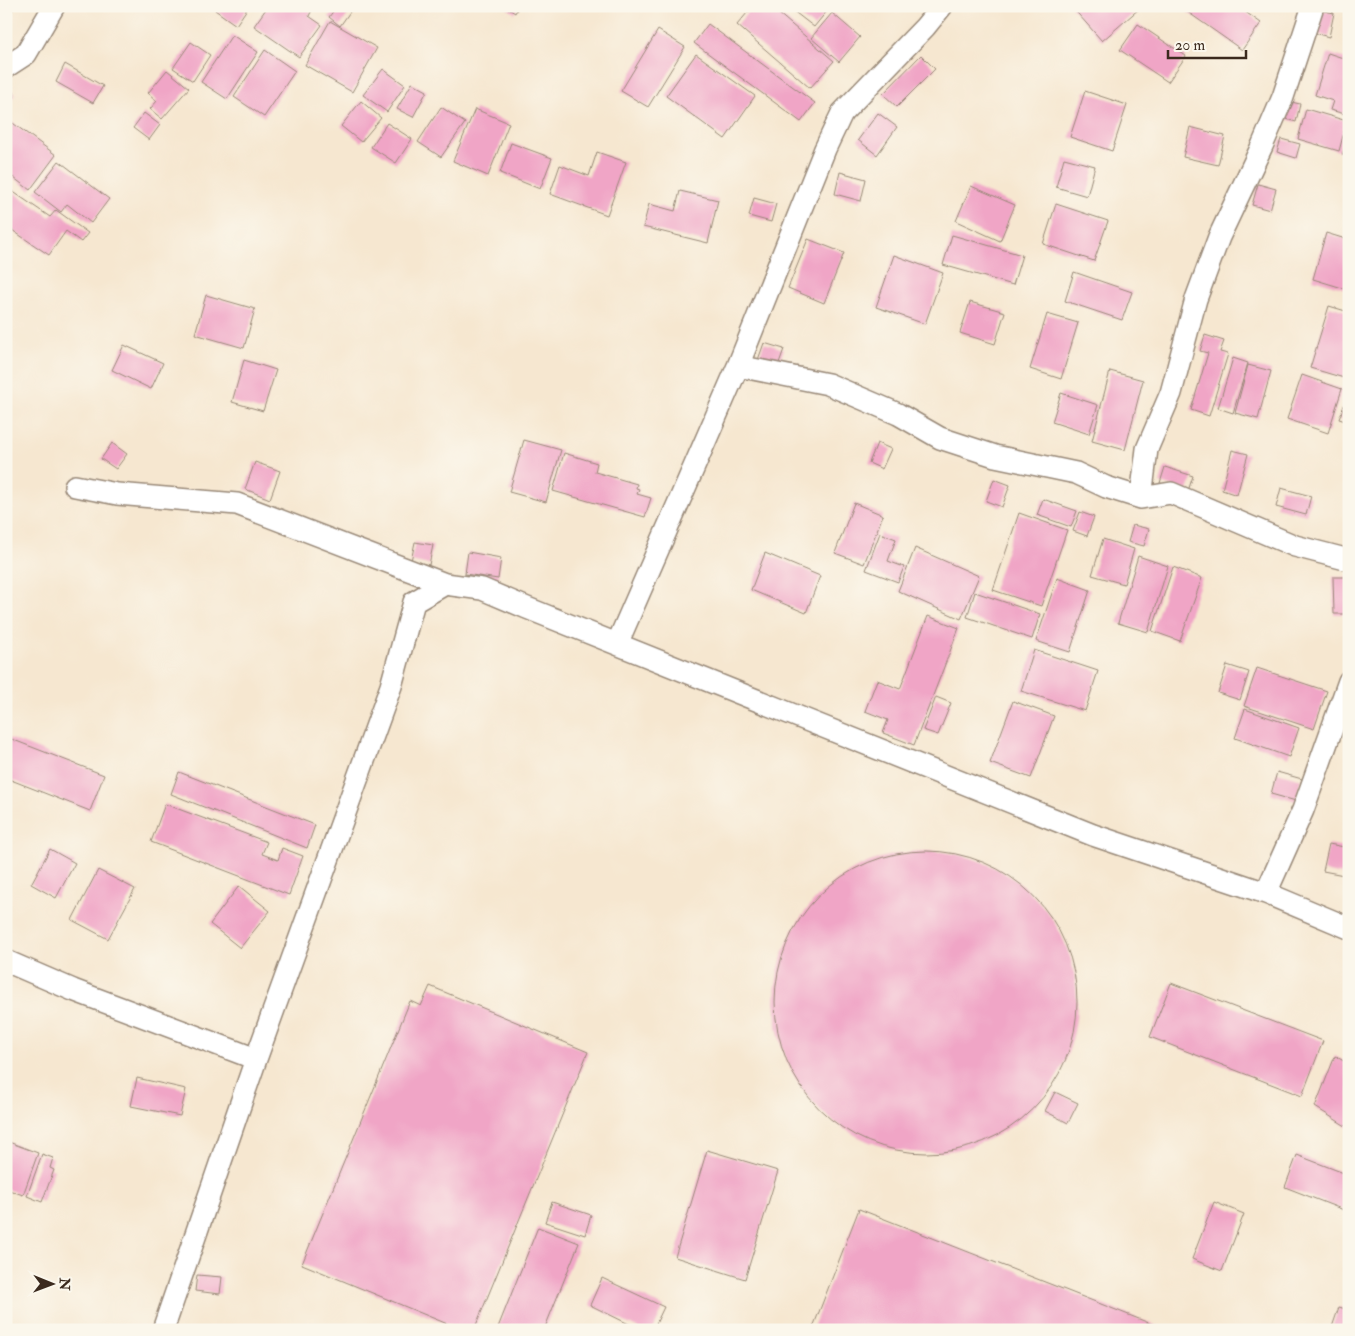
<svg xmlns="http://www.w3.org/2000/svg" width="1355" height="1336" viewBox="0 0 1355 1336" font-family="'IM FELL Double Pica',serif">
<style>
.building{fill:#f0a5c6}
.lines{fill:none;stroke-linecap:round;stroke-linejoin:round}
.minor-casing{stroke:#988877;stroke-width:24}
.minor{stroke:#fff;stroke-width:21}
</style>
<rect width="100%" height="100%" fill="#fbf7ec"/>
<filter id="ink" filterUnits="userSpaceOnUse"><feTurbulence type="fractalNoise" baseFrequency=".02" numOctaves="2"/><feDisplacementMap in="SourceGraphic" scale="10" xChannelSelector="R" yChannelSelector="G"/><feConvolveMatrix kernelMatrix="1 2 1 2 8 2 1 2 1" color-interpolation-filters="sRGB"/></filter>
<filter id="wash" filterUnits="userSpaceOnUse"><feTurbulence type="fractalNoise" baseFrequency=".0096" numOctaves="4" result="noise"/><feDisplacementMap in="SourceGraphic" scale="20" xChannelSelector="R" yChannelSelector="G"/><feGaussianBlur stdDeviation="1.12" result="paint"/><feColorMatrix in="noise" values="0 0 0 0 0 0 0 0 0 0 0 0 0 0 0 0 0 1.4 0 .05"/><feComposite in="paint" operator="in"/></filter>
<g filter="url(#wash)">
<rect width="100%" height="100%" fill="#f6e7d0"/>
<g id="blocks">
<!-- building -->
<path class="building" d="M6 6 14 8 6 19Z
M217 6H249L236 25 215 10Z
M268 6H306L312 10 309 16 322 25 299 57 254 26Z
M337 6H354L340 26 329 17Z
M504 6H519L515 13Z
M753 6H770L834 61 810 88 737 25Z
M787 6H831L814 27Z
M1071 6H1138L1140 8 1102 41Z
M1179 6H1237L1261 23 1242 50Z
M1319 10 1334 13 1329 37 1314 33Z
M832 13 860 37 839 62 811 38Z
M330 21 377 48 352 92 305 65Z
M708 24 815 103 801 122 694 43Z
M1138 24 1186 56 1168 82 1120 50Z
M658 30 685 47 648 107 621 91Z
M232 35 258 52 227 99 201 82Z
M191 42 210 55 193 81 173 68Z
M265 50 295 71 264 117 234 97Z
M1328 53 1349 60V115L1330 110 1333 101 1315 95Z
M696 54 755 96 725 139 666 96Z
M921 55 935 69 897 107 883 94Z
M65 64 103 86 93 103 56 82Z
M383 69 405 85 387 112 363 95Z
M167 70 189 88 162 119 150 109 157 101 148 93Z
M412 83 427 91 413 117 397 109Z
M6 87 15 94 6 108Z
M1085 91 1127 105 1112 151 1070 137Z
M361 101 381 118 361 142 341 126Z
M1287 101 1300 104 1296 122 1283 118Z
M441 107 465 123 441 157 418 142Z
M475 109 509 123 488 176 453 161Z
M1306 109 1347 121 1339 151 1298 139Z
M144 113 160 125 149 140 133 128Z
M878 113 897 127 877 155 858 140Z
M6 118 56 155 30 190 6 172Z
M387 123 412 139 396 163 371 147Z
M1190 127 1225 136 1218 165 1183 157Z
M1349 135V157L1342 155Z
M1281 139 1300 144 1296 158 1277 152Z
M511 143 552 158 540 189 500 173Z
M597 152 626 162 607 215 550 194 560 165 589 176Z
M1064 158 1095 166 1087 196 1056 187Z
M59 161 109 199 91 223 67 204 61 212 35 192Z
M840 172 866 179 861 201 835 194Z
M1258 184 1276 189 1270 210 1252 205Z
M971 186 1015 205 1000 241 956 221Z
M9 189 50 217 56 210 88 233 81 242 66 231 49 255 6 226V191L8 192Z
M680 191 718 200 708 243 643 227 649 204 675 211Z
M754 198 776 204 771 222 749 216Z
M1056 204 1108 221 1094 261 1043 244Z
M1326 233 1349 240V290L1313 279Z
M952 235 1022 255 1013 285 943 265Z
M808 239 844 253 824 303 788 288Z
M894 255 943 273 925 324 876 307Z
M1074 272 1132 292 1122 320 1065 301Z
M206 295 255 309 244 348 195 334Z
M970 302 1005 312 995 344 960 333Z
M1329 306 1349 312V361L1344 378 1310 368Z
M1047 314 1078 323 1061 379 1030 369Z
M1205 335 1224 341 1220 352 1228 354 1209 416 1191 410 1208 353 1200 351Z
M764 343 784 349 778 366 758 360Z
M124 345 163 363 151 389 112 370Z
M1233 358 1248 363 1233 413 1218 408Z
M244 360 276 370 263 411 232 402Z
M1248 365 1271 371 1258 419 1235 413Z
M1110 371 1143 380 1125 450 1092 441Z
M1302 375 1342 389 1328 433 1287 419Z
M1349 392V422L1339 419Z
M1061 393 1098 405 1089 434 1052 422Z
M524 440 561 450 546 502 509 492Z
M112 443 127 454 116 469 101 459Z
M877 443 891 449 882 469 869 463Z
M1232 450 1248 454 1237 495 1222 490Z
M564 453 597 463 595 472 637 484 636 488 639 489 637 494 651 498 645 517 553 491Z
M255 462 280 471 270 499 245 489Z
M1165 467 1193 476 1188 491 1160 483Z
M994 479 1010 485 1002 507 986 501Z
M1281 488 1311 496 1306 515 1276 507Z
M1043 499 1077 511 1071 527 1037 515Z
M854 503 883 515 864 564 835 553Z
M1080 512 1094 517 1087 536 1073 531Z
M1019 513 1067 530 1041 606 993 590Z
M1133 525 1149 529 1144 546 1128 542Z
M880 533 896 539 888 561 904 567 898 582 866 570Z
M1103 539 1134 549 1124 584 1092 575Z
M415 542 433 545 429 565 411 561Z
M915 548 979 576 961 619 898 591Z
M468 552 501 558 498 579 465 574Z
M765 553 820 576 806 613 751 590Z
M1138 556 1168 566 1148 632 1118 623Z
M1173 567 1202 578 1180 641 1152 631Z
M1333 577H1349V614H1334Z
M1057 578 1090 590 1070 652 1036 641Z
M975 592 1040 614 1032 639 967 617Z
M928 616 959 628 914 745 883 733 888 720 865 711 877 680 900 689Z
M1034 650 1098 671 1085 711 1021 691Z
M1227 665 1249 672 1240 700 1218 693Z
M1257 668 1327 691 1314 729 1244 706Z
M936 697 951 703 938 735 923 730Z
M1013 701 1054 716 1031 778 990 763Z
M1245 709 1299 728 1289 757 1235 738Z
M6 737 104 775 90 811 6 778Z
M179 772 315 825 307 848 171 794Z
M1277 772 1302 779 1296 801 1271 794Z
M165 804 267 842 262 854 278 860 282 848 303 856 289 895 151 842Z
M1329 844 1349 848V876L1323 871Z
M50 849 75 863 56 898 31 884Z
M775 1002a151 151 0 1 1 302 0a151 151 0 1 1-302 0Z
M98 870 135 889 108 939 72 920Z
M239 886 270 911 240 948 210 924Z
M1171 983 1323 1041 1302 1096 1150 1037Z
M430 986 588 1052 474 1330H462L302 1264 410 1001 421 1006Z
M1335 1056 1349 1064V1128L1315 1107Z
M137 1078 186 1089 180 1116 131 1106Z
M1055 1092 1078 1103 1068 1123 1045 1111Z
M6 1141 38 1153 23 1195 6 1189Z
M707 1150 778 1171 745 1279 675 1257Z
M42 1154 53 1158 50 1168 54 1170 42 1202 27 1196Z
M1297 1155 1349 1175V1212L1285 1187Z
M552 1202 591 1215 585 1235 545 1222Z
M1214 1202 1244 1214 1222 1271 1192 1259Z
M859 1209 1167 1330H812Z
M538 1227 579 1243 544 1330H497Z
M197 1275 222 1277 220 1294 195 1291Z
M602 1278 664 1307 653 1330H641L590 1305Z
M1339 1307 1349 1310V1330H1331Z"/>
</g>
</g>
<g filter="url(#ink)">
<use href="#blocks" fill-opacity="0" stroke="#988877" stroke-width="1"/>
<g class="lines">
<!-- minor casing -->
<g class="minor-casing">
<path id="minor" d="M6 67 26 54 54 6
M738 366 828 384 898 414 940 438 995 456 1076 473 1106 487 1141 498 1171 493 1295 546 1349 560
M75 486 117 494 237 504 445 584 482 589 527 608 1093 835 1266 893 1349 928
M1141 498 1147 449 1171 393 1196 299 1219 237 1262 146 1283 97 1313 6
M617 644 738 366 825 149 842 113 925 27 942 6
M1266 893 1303 810 1349 681
M6 961 73 990 256 1059
M163 1330 256 1059 391 686 414 602 445 584"/>
</g>
<!-- minor -->
<use href="#minor" class="minor"/>
</g>
</g>
<!-- margin -->
<rect width="1355" height="1336" fill="none" stroke="#fbf7ec" stroke-width="25"/>
<!-- north arrow -->
<g transform="translate(52 1284) rotate(91)" stroke="#fbf7ec" stroke-width="4" paint-order="stroke">
<path d="M0-4L9 19L0 12L-9 19Z" fill="#3b2a1e"/>
<text y="-8" font-size="14" font-weight="bold" text-anchor="middle" fill="#3b2a1e">N</text>
</g>
<!-- scale -->
<path d="M1168 50v8h78v-8" fill="none" stroke="#3b2a1e" stroke-width="2.5"/>
<text x="1175" y="50" font-size="15" fill="#3b2a1e" stroke="#fbf7ec" stroke-width="4" paint-order="stroke">20 m</text>
</svg>
